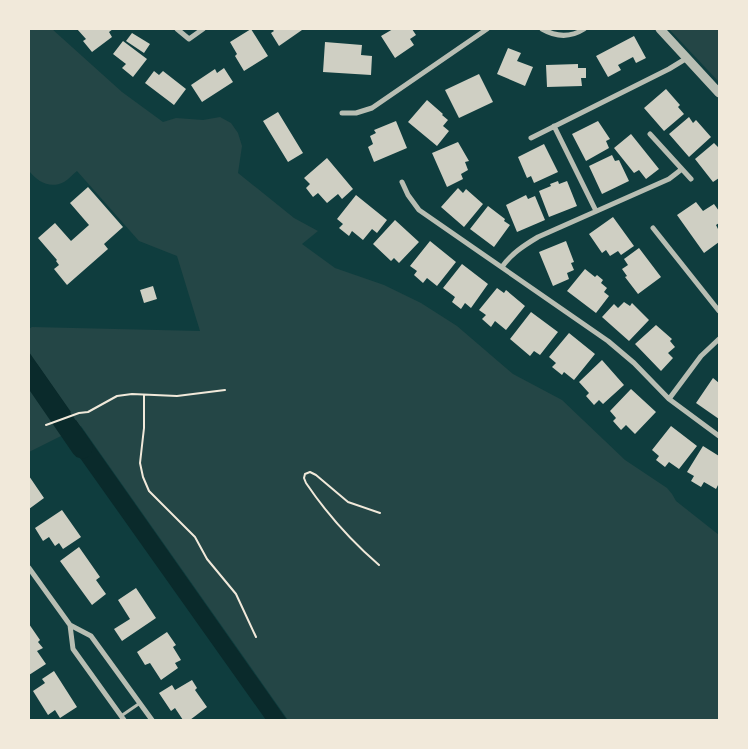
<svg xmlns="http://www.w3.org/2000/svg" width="748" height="749" viewBox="0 0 748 749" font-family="Lato,sans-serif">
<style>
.green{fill:#244646}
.water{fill:#0a2a2b}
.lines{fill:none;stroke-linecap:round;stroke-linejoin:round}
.river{stroke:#0a2a2b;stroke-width:21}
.building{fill:#cfcfc3}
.path{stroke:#f1e9da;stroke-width:2}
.service{stroke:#b8beb3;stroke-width:3}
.minor{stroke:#b8beb3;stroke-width:5}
.tertiary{stroke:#b8beb3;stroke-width:9}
</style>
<rect width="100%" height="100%" fill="#0f3d3e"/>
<!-- green -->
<path class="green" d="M29 29H52L122 92 163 122 176 118 203 120 220 117 231 123 238 133 242 146 238 173 294 218 318 231 302 244 335 268 384 285 421 303 457 326 513 374 562 400 625 460 667 488 672 494 676 501 719 535V720H288L81 426 29 452V329L32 327 200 331 177 256 139 241 77 171C73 174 69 179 64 182 50 189 38 182 29 171Z
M669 29H719V82Z"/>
<!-- water -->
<path class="water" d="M29 352 71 412 53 419 29 383Z
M76 420 287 720H266L58 427Z"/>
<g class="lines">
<!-- river -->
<path class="river" d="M29 371 82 448"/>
</g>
<!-- building -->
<path class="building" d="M77 29H113L109 32 112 37 92 52 83 41 86 39Z
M251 29 268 56 244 71 235 56 237 54 230 42Z
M272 29H301L302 30 279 46 271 33 274 31Z
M393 29H412L416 35 410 39 414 45 395 58 381 36Z
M132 33 150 44 144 53 126 41Z
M634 36 646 58 636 63 633 57 618 65 621 70 608 77 596 56Z
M123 41 147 59 133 77 122 68 126 64 113 54Z
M325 42 362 45 361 55 372 56 371 75 323 72Z
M508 48 521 53 517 61 533 67 525 86 497 74Z
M578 64V68H586V78H581L582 86 547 87 546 65Z
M224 68 233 82 202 102 191 85 215 69 217 73Z
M154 71 159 75 163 71 186 89 174 105 145 83Z
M479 74 493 102 459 118 445 90Z
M666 89 680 105 678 107 684 114 664 131 644 108Z
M427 100 443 114 442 115 448 120 443 126 449 131 437 146 408 122Z
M278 112 303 153 288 162 263 121Z
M689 117 693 123 696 120 711 137 689 157 669 134Z
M396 121 407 148 374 162 368 147 373 144 370 136 376 133 374 130Z
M598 121 610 139 606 141 609 148 586 161 572 134Z
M631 134 659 169 646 179 639 170 634 173 614 148Z
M458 142 469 161 465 162 468 170 461 174 463 179 447 187 432 153Z
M714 143 719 148V178L713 182 695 159Z
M544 144 558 172 534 183 531 176 527 178 518 157Z
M612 155 615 161 619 160 629 181 602 194 589 166Z
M327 158 353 189 342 199 338 194 327 203 318 193 313 197 306 188 310 184 304 178Z
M558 181 559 184 567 181 577 206 549 217 539 191 551 186 550 184Z
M88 187 123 227 104 244 108 249 67 285 54 269 59 265 56 261 57 260 38 238 55 223 71 241 89 225 70 203Z
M458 188 463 193 466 189 483 204 464 227 441 207Z
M356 195 387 220 377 233 372 229 363 240 352 231 349 236 339 228 343 224 337 219Z
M526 195 528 199 535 196 545 220 517 232 506 205Z
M696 202 703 211 714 204 719 211V223L716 225 719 231V242L704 253 677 215Z
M488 206 505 219 504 221 510 225 494 247 470 229Z
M613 217 634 246 621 255 618 251 610 256 606 250 602 253 589 234Z
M395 220 419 242 399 263 394 258 391 261 373 244Z
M430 241 456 262 437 286 427 278 423 283 414 275 417 271 410 266Z
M566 241 574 262 571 263 574 270 567 273 569 279 553 286 539 252Z
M639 248 661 277 638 294 625 277 627 276 622 269 628 265 624 259Z
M462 264 488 284 471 308 465 303 461 309 452 302 455 297 443 288Z
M585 269 595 277 597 275 603 280 601 283 607 288 604 292 609 296 596 313 567 291Z
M153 286 157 299 144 303 140 290Z
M497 288 504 293 506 290 525 306 506 330 495 321 491 327 482 319 486 315 479 310Z
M624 302 630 306 632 303 649 320 629 341 602 317 614 304 618 308Z
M531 312 558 332 540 355 534 351 530 356 510 339Z
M656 325 672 339 670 341 675 347 668 353 673 358 661 371 635 344Z
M569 333 595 354 574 380 564 372 562 375 552 367 556 363 549 357Z
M602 360 624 385 603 404 599 400 594 405 586 396 589 393 579 382Z
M713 378 719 383V419L696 403Z
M631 389 656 412 635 434 626 425 621 430 613 421 616 418 610 411Z
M671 426 697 446 679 469 669 462 665 467 656 460 659 456 652 450Z
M703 446 719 456V483L716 489 704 482 701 487 691 481 694 476 687 472Z
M29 476 44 498 29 509Z
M62 510 81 537 63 549 59 543 55 546 49 537 43 541 35 528Z
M79 547 100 577 96 580 106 594 92 605 60 561Z
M136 588 156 618 122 641 114 629 130 619 118 600Z
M29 624 40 640 38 642 43 648 37 651 46 664 29 675Z
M167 632 176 645 173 647 181 660 175 663 178 668 161 680 150 663 145 665 137 652Z
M54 671 77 707 60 718 55 710 48 715 33 691 45 683 42 679Z
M192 680 197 688 195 690 207 707 190 720H183L175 708 171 711 159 693 172 685 175 690Z"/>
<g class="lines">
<!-- path -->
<path class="path" d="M144 395V428L140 463 143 477 149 491 195 537 207 559 236 594 256 637
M46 425 79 413 88 412 117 396 132 394 177 396 225 390
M379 565C350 540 327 514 306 483L304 478 305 474 310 472 316 475 348 502 380 513"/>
<!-- service -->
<path class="service" d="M121 716 140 703"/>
<!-- minor -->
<path class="minor" d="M177 29 189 39 203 29
M542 29C556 37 570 38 584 29
M342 113H356L372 108 487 29
M554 126 596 211
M650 134 691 179
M531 138 669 69 687 58
M402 182 408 195 419 210 608 341 634 363 669 399 719 436
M653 228 719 311
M502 267C511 254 523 246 538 237L669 179 682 169
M669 399 701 356 719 339
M29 568 70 625 91 636 152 720
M70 625 73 649 124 720"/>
<!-- tertiary -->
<path class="tertiary" d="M660 29 719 93"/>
</g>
<!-- border -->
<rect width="748" height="749" fill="none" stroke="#f1e9da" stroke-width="60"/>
</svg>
